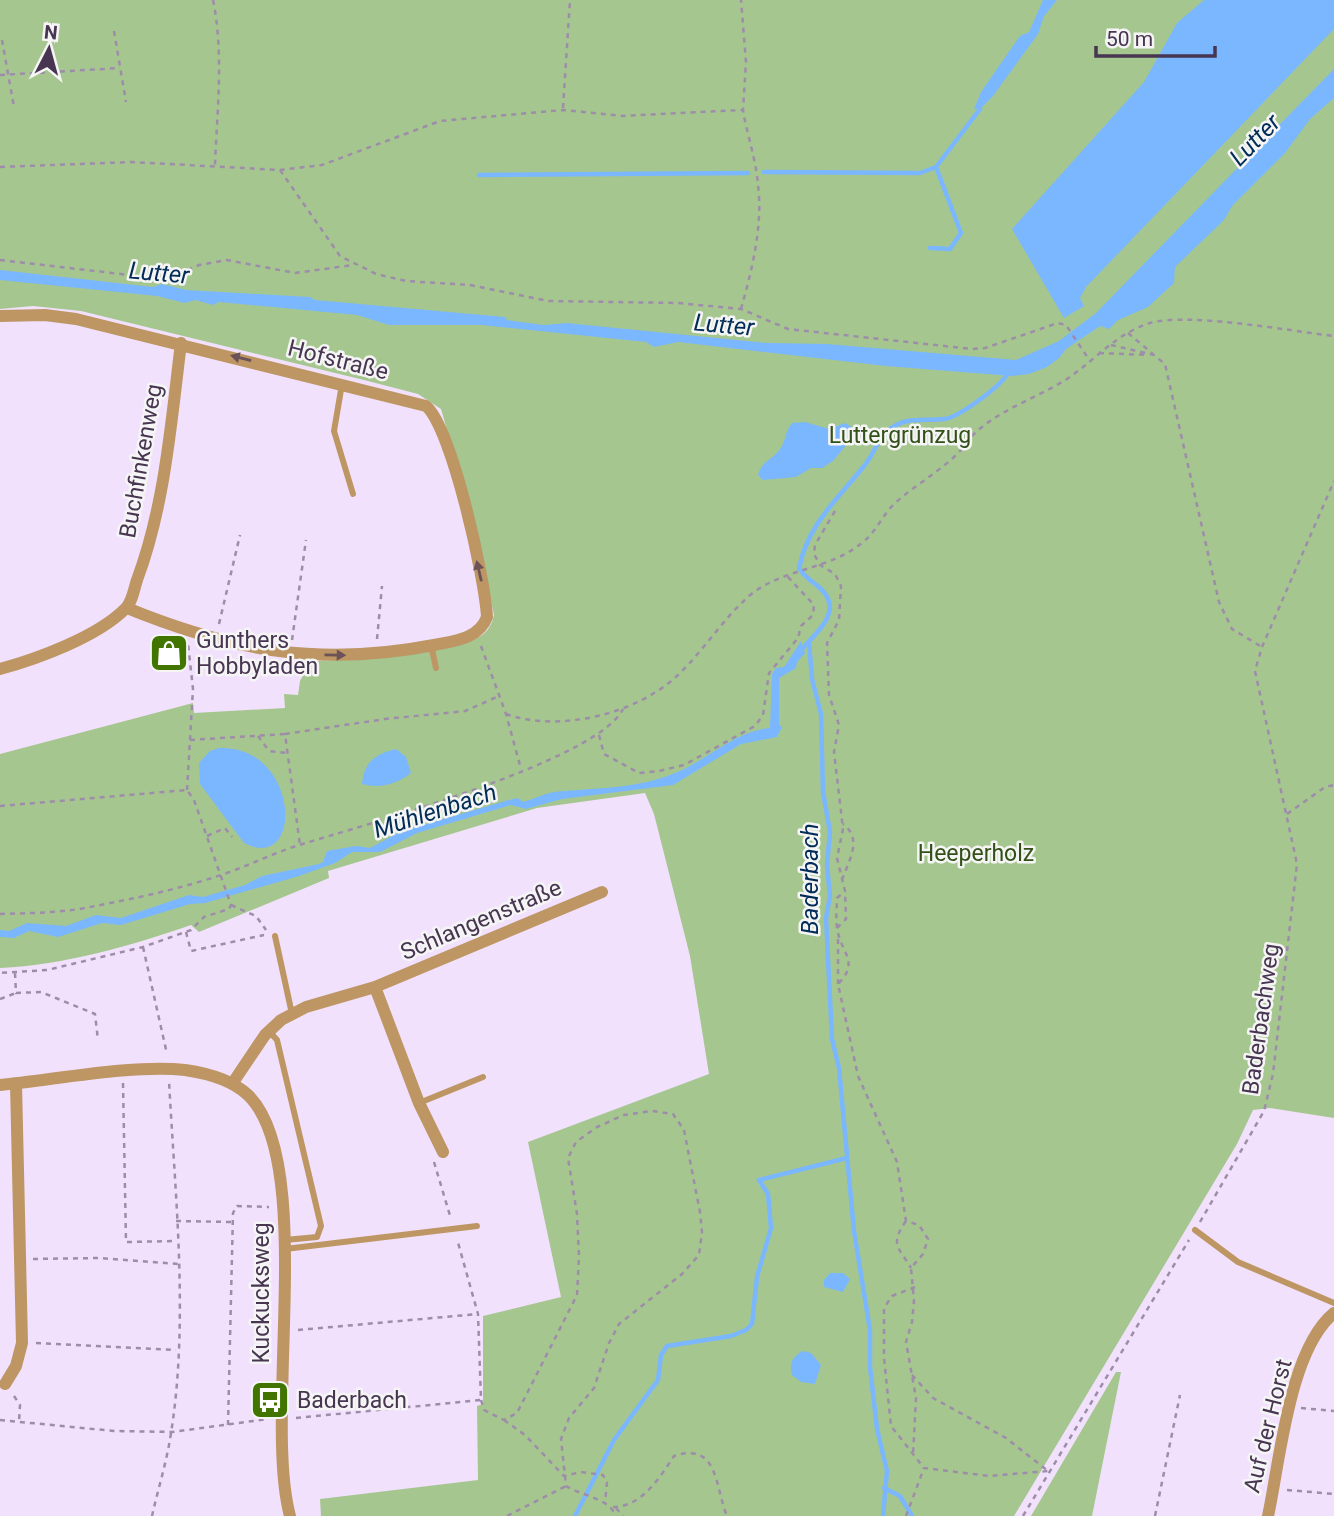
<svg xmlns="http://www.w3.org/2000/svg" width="1334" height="1516" viewBox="0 0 1334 1516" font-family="Roboto,sans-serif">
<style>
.green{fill:#a6c690}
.water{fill:#7ab7ff}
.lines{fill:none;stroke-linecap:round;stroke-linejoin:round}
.stream{stroke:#7ab7ff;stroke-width:4.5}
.path{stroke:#9e8da9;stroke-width:2.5;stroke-dasharray:5 5;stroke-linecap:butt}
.lane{stroke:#bd9664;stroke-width:6}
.street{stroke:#bd9664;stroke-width:12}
.oneway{fill:#6a5257}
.labels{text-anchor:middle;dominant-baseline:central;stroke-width:5;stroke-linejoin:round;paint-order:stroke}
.street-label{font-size:23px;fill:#473551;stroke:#f5f5f5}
.park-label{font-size:23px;fill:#325017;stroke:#f5f5f5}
.poi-label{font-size:23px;fill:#473551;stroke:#f5f5f5;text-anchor:start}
.water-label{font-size:24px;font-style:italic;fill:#002c57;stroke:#f5f5f5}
</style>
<rect width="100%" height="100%" fill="#f2e1fd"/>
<!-- green -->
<path class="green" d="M0 0H1334V1118L1270 1108 1253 1110 1237 1144 1014 1516H321L320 1499 478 1480 477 1406 483 1404V1316L561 1297 528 1142 709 1074 690 956 654 814 645 793 537 808 328 871 329 878 199 932 191 925C130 946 65 965 0 968V754L193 703 194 713 285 708 284 694 298 695 300 681 311 661C345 660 453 654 479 637 488 632 492 624 494 615L477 534 441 409 418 394 368 381 81 311 33 306 0 309Z
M1116 1372H1121L1092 1516H1031Z"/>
<!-- water -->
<path class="water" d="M1043 0H1057L1044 16 1038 34 993 96 980 109H974L981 92 1020 36 1029 32Z
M1204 0H1334V29L1086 287 1080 298 1084 306 1064 318 1012 229 1144 82 1177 23Z
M1334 69V98L1310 119 1285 153 1232 206 1224 220 1175 267 1174 283 1148 307 1118 320 1109 329 1100 326 1066 349 1059 358 1047 367 1029 374 1012 376 886 366 678 342 654 347 646 342 481 325H389L357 315 219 302 213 305 195 300 185 303 157 296 0 280V270L153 287 162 284 186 290 310 297 315 300 505 317 507 320 544 325 566 323 767 343 827 344 1016 360 1059 341 1096 313Z
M805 422 829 429 845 423 852 427 848 443 833 461 822 468H811L796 477 763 480 758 475C762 460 773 460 780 449 787 439 784 433 792 423Z
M801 641 805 653 797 662 796 668 779 678V725L782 727 777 737 741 744 673 785 562 799 526 809 511 805 417 833 380 852H352L335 863 299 876 205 903 190 904 121 925 102 923 58 937 29 931 14 938 0 937V930L9 931 27 923 66 926 96 915 121 918 189 895 203 897 245 885 262 876 319 864 323 862 327 851 356 846 370 848 402 831 509 800 518 798 523 802C534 799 543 794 554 792 592 788 634 789 670 775 705 763 733 731 770 728L772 674 776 668 784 667Z
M219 748C301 745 304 875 244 843L200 784 199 763 210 751Z
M396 749 406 757 411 773C396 784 381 789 362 784 364 762 375 754 396 749Z
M830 1273H843L850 1279 843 1292 824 1287V1280Z
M802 1351 811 1353 821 1365 815 1384 801 1382 792 1375C789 1363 792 1358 802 1351Z"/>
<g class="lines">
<!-- stream -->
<path class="stream" d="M764 172 920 173 936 167 980 109
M479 175 748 173
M930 248 950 249 961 233 936 167
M809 642 812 679 821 714 823 792 830 832 827 865 830 896 826 918 832 1039 839 1068 854 1231 870 1330V1367L877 1429 887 1471 883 1516
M801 650C816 633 845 611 820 588 812 581 805 578 799 568 808 524 837 500 864 466 876 452 878 434 896 425 911 417 928 421 944 419 958 418 1001 386 1008 373
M884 1488 900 1496 912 1516
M575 1516 614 1440 658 1380 661 1355 667 1346 731 1336 746 1330 752 1324 757 1277 771 1228 768 1194 759 1180 847 1158"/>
<!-- path -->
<path class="path" d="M213 0C224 53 217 111 215 165
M114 31 126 102
M2 40 14 107
M0 75 120 68
M563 108 570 0
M0 167 132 162 280 170 322 165 440 121 563 110 623 116 743 110 746 62 741 0
M280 170 340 256 376 274 406 281 470 285 548 301 678 303 741 309 788 329 972 349 985 348 1058 323 1066 325 1090 361
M0 260 155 278 175 276 199 265 227 260 295 273 353 265
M741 309C752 270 763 226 758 185 756 159 747 135 743 110
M1128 333 1153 354
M1111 345 1154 355 1165 364 1219 602 1232 629 1262 647
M1099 353 1149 355
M835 511 815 545 814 554 820 565 835 574 841 586 839 620 827 643 829 695 839 725 834 752 843 829 837 858 845 891 837 898C837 910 835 921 838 933 843 954 859 963 838 984L858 1076 897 1162 906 1221 919 1225 928 1239 923 1254 911 1268 914 1301 912 1322 906 1342 916 1398 913 1454
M219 624 240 535
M377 639 382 586
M292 640 306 540
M481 646 506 714 521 769
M170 650 176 639
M506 714C559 733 637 714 678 675 704 650 723 619 749 596 782 568 831 570 863 542 876 532 882 516 893 505 912 487 936 474 955 456 963 449 968 439 976 432 1003 408 1037 398 1067 379 1095 360 1117 333 1150 323 1188 312 1290 331 1334 336
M285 734 385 719 465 711 499 696
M599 735 604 754 639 773 659 771 684 765 755 726 763 715 769 673 798 638 801 626 813 615 814 605 787 576
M258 736 269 751 287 753
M190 740 285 734 300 845
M187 790 193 689 188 644
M0 806 187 790 194 800 231 905 229 909 204 917 191 930 143 947 47 970 0 973
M1287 814 1325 787 1334 785
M207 836 225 828 232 837
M842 880C849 860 863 839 843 824
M231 905 256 916 266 930
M0 914C32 913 64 913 95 906 138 898 183 888 224 874 250 865 274 853 299 845 361 826 598 761 623 709
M837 928 846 919 845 891
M186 932 191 951 264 935
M143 947 167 1054
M15 973 16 993 41 992 95 1014 98 1040
M838 984V939
M0 999 16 993
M123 1083 126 1242 177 1241
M434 1162 451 1219
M176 1221 232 1222
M906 1221C889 1245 899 1247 911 1268
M1200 1222 1264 1111 1273 1074 1297 864 1255 671 1262 647 1334 481
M33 1259 98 1258 179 1264
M915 1287 892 1296 884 1308V1358L891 1426 924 1468 989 1476 1048 1471
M298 1330 478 1314
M36 1343 176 1350
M912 1375 933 1398 1006 1438 1048 1471
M14 1396 20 1405 19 1422
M481 1400 484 1410 504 1420 517 1413 577 1295 579 1256 577 1214 568 1158 576 1142 597 1127 624 1115 652 1111 673 1114 684 1130 700 1212 702 1232 699 1255 682 1274 619 1324 609 1343 594 1388 569 1418 561 1439 566 1486C582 1496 609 1498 616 1516
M1301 1408 1334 1411
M296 1418 481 1400 478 1314 457 1239
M0 1420 114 1431 172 1432 268 1419
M504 1420 525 1435 564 1476 581 1472 603 1475 607 1482 605 1503
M228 1425 233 1213 237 1206 269 1207
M1287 1490 1334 1494
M613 1507C641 1507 659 1479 674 1456 719 1441 715 1488 727 1516
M616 1508 623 1516
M152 1516C158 1489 167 1461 171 1433 189 1321 175 1194 169 1081
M507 1516 566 1486
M906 1516 924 1468
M1023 1516 1189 1240
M1155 1516 1180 1395"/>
<!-- lane -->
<path class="lane" d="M342 384 334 431 353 494
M431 645 436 668
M275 936 292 1014
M269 1031 277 1040 321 1226 317 1237 285 1240
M419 1103 483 1077
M1195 1230 1238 1262 1334 1303
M285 1249 477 1226"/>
<!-- street -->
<path class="street" d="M0 316 45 315 76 319 426 406C452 428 485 579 487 617 479 639 454 641 434 645 321 667 232 651 127 608
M0 669C37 659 97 637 125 609 132 603 134 589 137 580 165 505 171 423 181 343
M375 987 419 1103 443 1152
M232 1084 265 1035 281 1020 306 1007 375 987 602 892
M0 1085C53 1080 134 1064 185 1070 206 1073 232 1080 248 1095 317 1162 263 1417 290 1516
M5 1384 16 1366 22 1343 16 1084
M1268 1516C1280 1461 1289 1350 1334 1313"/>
</g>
<!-- one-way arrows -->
<defs><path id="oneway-solid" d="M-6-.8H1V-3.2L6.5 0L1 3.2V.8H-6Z" transform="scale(1.75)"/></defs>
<g class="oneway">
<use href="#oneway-solid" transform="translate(241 358) rotate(-166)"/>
<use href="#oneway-solid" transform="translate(479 571) rotate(-103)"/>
<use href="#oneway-solid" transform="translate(335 655) rotate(1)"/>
</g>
<!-- icons -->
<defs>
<g id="shop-square" transform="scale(2.0125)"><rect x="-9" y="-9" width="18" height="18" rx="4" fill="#417500" stroke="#f5f5f5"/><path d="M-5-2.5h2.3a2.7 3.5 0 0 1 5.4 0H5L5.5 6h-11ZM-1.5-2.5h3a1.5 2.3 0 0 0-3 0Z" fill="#fff"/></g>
<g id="bus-square" transform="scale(2.0125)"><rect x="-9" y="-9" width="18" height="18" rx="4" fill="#417500" stroke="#f5f5f5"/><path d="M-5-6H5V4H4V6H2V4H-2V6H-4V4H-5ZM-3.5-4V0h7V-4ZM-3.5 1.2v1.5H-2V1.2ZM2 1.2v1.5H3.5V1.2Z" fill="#fff"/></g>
</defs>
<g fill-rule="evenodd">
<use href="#shop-square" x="169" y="653"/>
<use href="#bus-square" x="270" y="1400"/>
</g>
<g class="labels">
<!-- street labels -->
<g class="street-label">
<text transform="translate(338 360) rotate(14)">Hofstraße</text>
<text transform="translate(141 461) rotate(-80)">Buchfinkenweg</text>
<text transform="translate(481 920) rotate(-23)">Schlangenstraße</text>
<text transform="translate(1261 1019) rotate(-82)">Baderbachweg</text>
<text transform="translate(261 1293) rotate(-90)">Kuckucksweg</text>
<text transform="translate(1268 1426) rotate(-76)">Auf der Horst</text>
</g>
<!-- park labels -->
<g class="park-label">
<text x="900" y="435">Luttergrünzug</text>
<text x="976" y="853">Heeperholz</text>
</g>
<!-- poi labels -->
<g class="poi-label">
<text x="196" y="640">Gunthers<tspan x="196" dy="26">Hobbyladen</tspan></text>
<text x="297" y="1400">Baderbach</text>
</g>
<!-- water labels -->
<g class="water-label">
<text transform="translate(1255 140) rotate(-46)">Lutter</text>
<text transform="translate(159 273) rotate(5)">Lutter</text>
<text transform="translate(724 325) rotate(5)">Lutter</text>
<text transform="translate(435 811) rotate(-18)">Mühlenbach</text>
<text transform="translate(810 879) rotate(-90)">Baderbach</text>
</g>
</g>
<!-- north arrow -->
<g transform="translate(49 49) rotate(6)" stroke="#f5f5f5" stroke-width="5" paint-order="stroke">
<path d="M0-5L12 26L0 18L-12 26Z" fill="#473551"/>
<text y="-10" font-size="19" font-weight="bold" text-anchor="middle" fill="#473551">N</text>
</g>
<!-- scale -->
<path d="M1096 46v10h119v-10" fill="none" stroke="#473551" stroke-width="3.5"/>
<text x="1106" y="46" font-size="21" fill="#473551" stroke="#f5f5f5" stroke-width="5" paint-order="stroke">50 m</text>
</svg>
